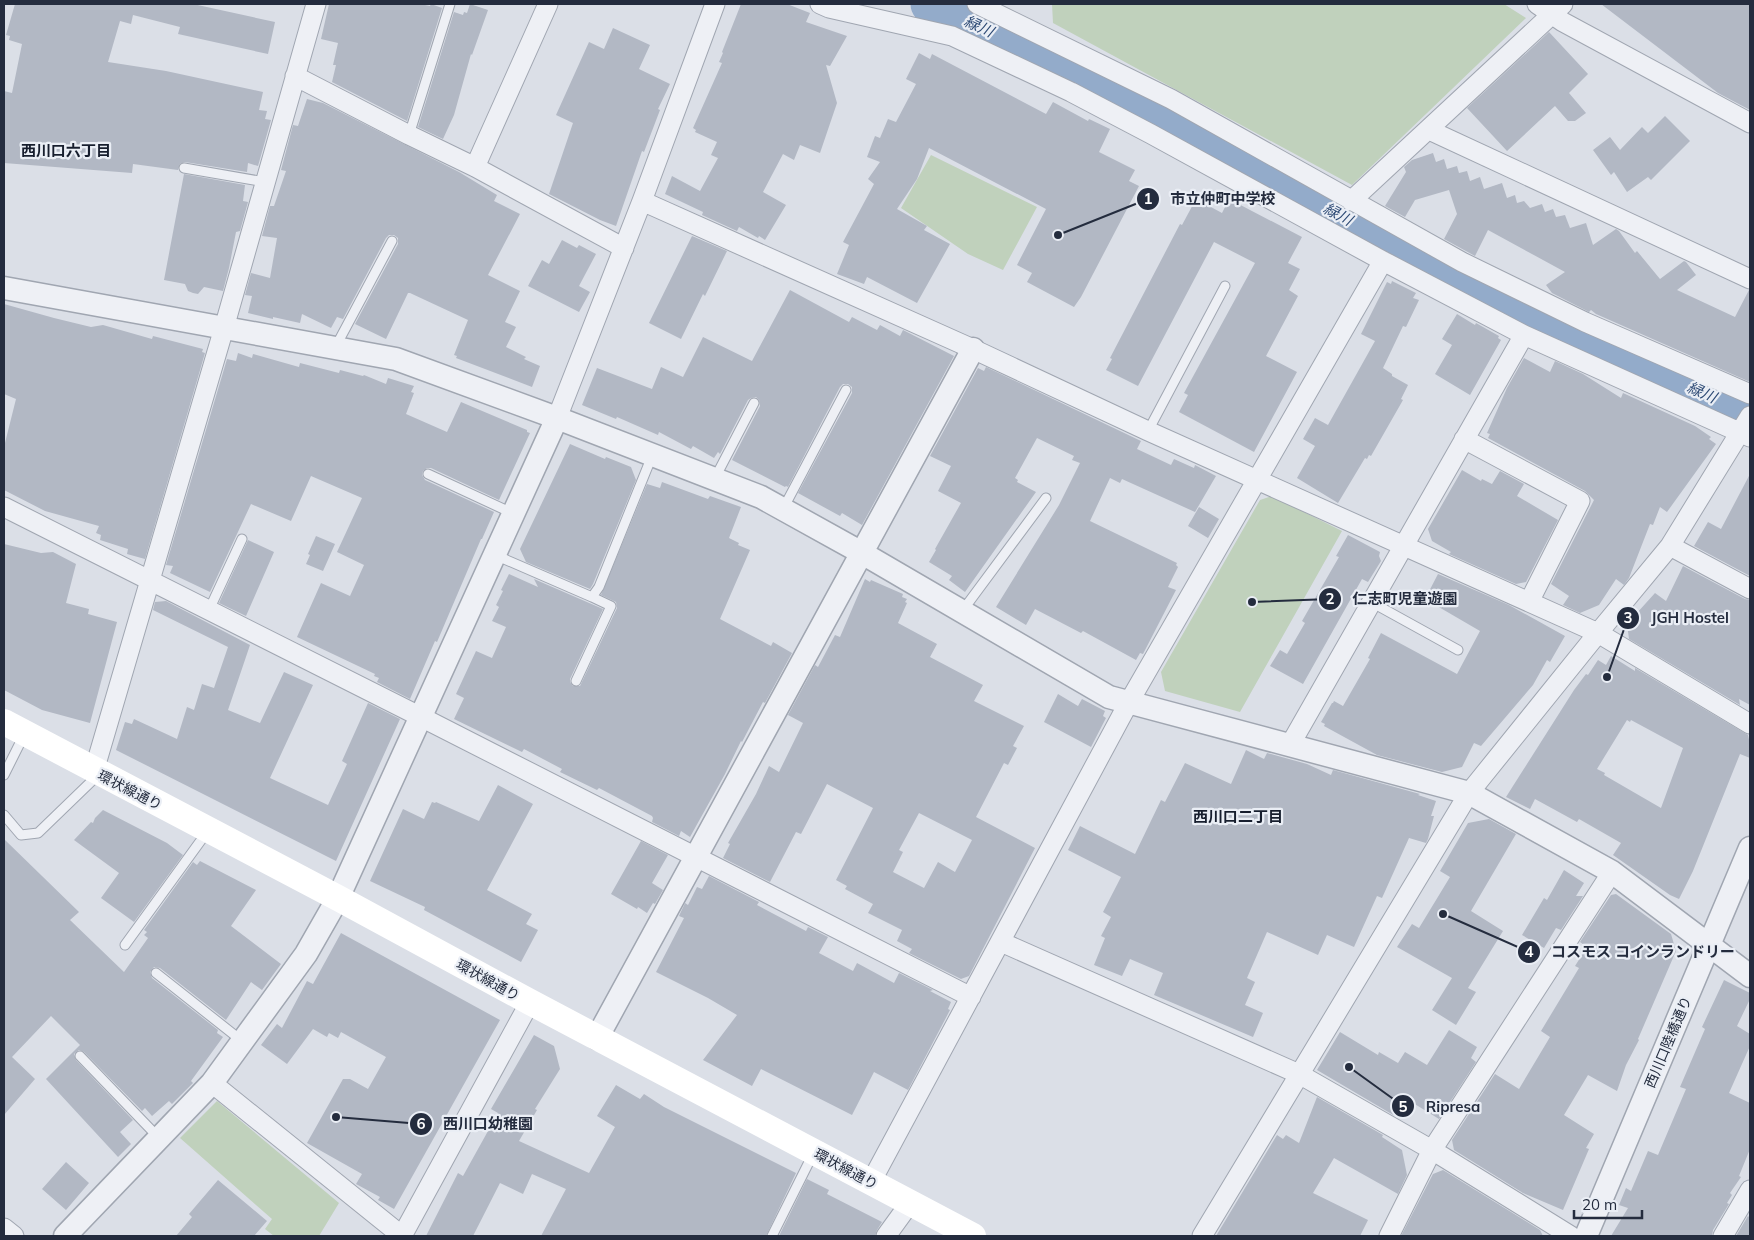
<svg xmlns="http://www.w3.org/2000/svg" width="1754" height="1240" viewBox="0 0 1754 1240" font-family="Mulish,'Noto Sans JP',sans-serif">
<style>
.green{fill:#c0d1bc}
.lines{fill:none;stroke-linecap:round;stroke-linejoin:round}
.river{stroke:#93abca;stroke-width:41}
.building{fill:#b2b8c4;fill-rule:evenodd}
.service-casing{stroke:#a0a6b1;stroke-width:11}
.minor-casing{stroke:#a0a6b1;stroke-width:21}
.tertiary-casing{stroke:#a0a6b1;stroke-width:25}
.service{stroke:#eef0f5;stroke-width:9}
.minor{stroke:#eef0f5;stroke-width:19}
.tertiary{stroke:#eef0f5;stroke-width:22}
.secondary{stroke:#fff;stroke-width:26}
.labels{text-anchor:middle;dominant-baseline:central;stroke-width:4.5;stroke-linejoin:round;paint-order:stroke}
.street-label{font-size:14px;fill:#242c3e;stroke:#eaeef5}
.water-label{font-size:15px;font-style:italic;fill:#2c4974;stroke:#eaeef5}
.neighbourhood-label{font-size:15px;font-weight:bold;fill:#171e2e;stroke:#eaeef5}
.leader{fill:none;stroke:#242c3e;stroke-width:2}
.callout-dot{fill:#242c3e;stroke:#eaeef5;stroke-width:2}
.mark-label{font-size:15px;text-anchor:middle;font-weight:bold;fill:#fff}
.callout-label{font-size:15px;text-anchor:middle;font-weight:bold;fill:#242c3e;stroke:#eaeef5;stroke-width:4.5;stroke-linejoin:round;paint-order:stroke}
</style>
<rect width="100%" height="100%" fill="#dbdfe7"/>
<!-- green -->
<path class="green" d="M1052 4H1504L1526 18 1352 185 1053 23Z
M931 155 1037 207 1003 270 968 254 901 208Z
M1272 496 1342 531 1240 712 1165 691 1161 672 1260 500Z
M217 1101 339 1203 319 1236H291L289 1235 288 1236H274L265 1229 272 1219 180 1138Z"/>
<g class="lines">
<!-- river -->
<path class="river" d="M931 4 1026 47 1507 304 1750 414"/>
</g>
<!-- building -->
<path class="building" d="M15 4H193L275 22 268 54 178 34 180 27 133 15 131 24 120 21 108 62 166 71 263 92 259 110 267 111 265 119 271 120 258 166 248 163 247 172 185 162 180 164 178 170 133 164 132 173 4 163V91L12 93 22 44 9 40 10 36 6 35Z
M329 4H420L430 6 431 4 442 8 407 121 332 82 336 65H333L338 43 321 39Z
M470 4 488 10 472 55 471 54 454 115 443 139 418 127 454 12 463 15 464 12 467 13Z
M741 4H787L810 13 806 22 847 36 830 66 826 65 837 103 820 153 800 145 794 160 783 154 763 192 786 205 765 240 759 236 758 238 739 227 737 231 702 215 703 212 665 194 672 176 700 191 718 158 711 155 717 142 695 132 696 130 693 128 722 63 719 62 723 53 722 52Z
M1601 4H1750V110L1718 93Z
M613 28 650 45 639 69 670 84 658 109 660 110 644 152 642 151 616 226 600 220 549 194 573 123 556 115 589 42 604 49Z
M1549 32 1588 74 1569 93 1586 113 1575 121H1568L1555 106 1507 151 1467 108Z
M919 53 930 59 932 54 1046 114 1053 102 1088 121 1089 119 1110 129 1099 152 1135 170 1129 181 1139 186 1081 297 1074 307 1027 282 1032 273 1017 265 1046 209 929 148 917 179 897 209 927 226 924 230 950 244 917 303 867 277 864 284 837 274 849 245 843 242 874 184 868 179 880 162 867 157 875 136 880 138 888 119 896 122 916 84 906 79Z
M307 99 323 103 459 172 497 195 494 201 520 214 488 275 520 291 505 322 516 327 506 347 526 357 524 359 540 366 532 387 456 358 457 356 454 355 468 320 410 293H408L386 339 355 324 398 244V238L394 235H389L386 238 343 319 337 317 331 328 302 314 300 323 273 317V319L248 313 252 296 245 295 251 273 270 278 277 238 262 236 270 206H274L286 171 281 170 293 125 298 126Z
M1665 116 1690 141 1651 180 1648 177 1627 192 1614 172 1611 175 1593 150 1610 137 1620 150 1642 127 1648 133Z
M1433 153 1436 162 1444 159 1447 169 1457 166 1459 173 1467 171 1470 181 1480 177 1484 189 1502 183 1507 198 1515 195 1517 203 1524 201 1530 208 1542 204 1545 212 1553 209 1556 217 1565 215 1570 228 1586 223 1593 245 1616 229 1619 231 1635 253 1637 251 1660 279 1684 261 1686 262 1696 275 1677 290 1735 317 1749 290H1750V382L1596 314 1591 310 1589 312 1552 293 1546 285 1565 272 1488 230 1475 256 1444 239 1457 214 1449 190 1415 200 1405 217 1385 206 1406 172 1404 167 1412 160Z
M184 174 245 185 243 201 248 202 240 231 236 232 229 268 223 291 204 287 198 294 193 293 188 291 185 284 164 280Z
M1196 199 1222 213 1229 199 1302 237 1288 263 1300 269 1289 290 1298 296 1266 356 1297 372 1254 452 1179 412 1188 395 1184 393 1255 263 1214 242 1138 386 1106 370 1112 359 1110 358 1180 224 1182 225Z
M692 236 727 251 705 296 703 294 681 339 649 323Z
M562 240 577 248 579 245 596 254 579 286 590 292 579 312 528 286 542 260 549 264Z
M1392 281 1416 293 1413 298 1419 300 1406 327 1403 326 1383 368 1392 374V376L1408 385 1401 399 1403 400 1371 456 1369 455 1367 459 1365 458 1338 503 1297 478 1315 446 1303 439 1315 418 1328 425 1375 341 1361 334 1387 282 1391 284Z
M790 290 849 322 852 317 877 330 880 325 900 336 903 330 954 356 862 525 842 513 840 516 798 493 852 393V387L848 384H843L840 387 788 487 786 486 785 487 732 460 760 406 759 400 756 397 751 398 748 400 720 454 718 452 714 458 693 446 691 449 659 432 658 435 617 417 616 419 582 405 597 368 652 389 661 367 683 377 703 337 752 361Z
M4 304 54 318 91 327 103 325 152 339 153 336 203 349 202 352 205 353 145 559 127 554 128 549 100 540 101 535 96 533 99 526 45 511 4 490V447L16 399 4 394Z
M1457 314 1475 325 1476 323 1499 336 1498 338 1501 340 1470 395 1435 374 1452 345 1442 339Z
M238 353 252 358 253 354 299 367 300 363 339 373 340 370 363 376 364 375 386 384 388 378 414 386 411 392 414 393 406 414 447 432 461 402 527 430V432L530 433 499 500 431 468H427L423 471 422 475 425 480 494 512 482 539H481L437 642 435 641 410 699 377 682 379 678 374 676 375 674 297 637 321 583 350 596 364 565 337 552 362 498 311 476 291 521 251 504 210 592 170 573 173 566 166 565 227 359 236 361Z
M1524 358 1550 372 1555 361 1583 374 1621 398 1623 393 1695 426 1711 437 1709 439 1716 444 1667 512 1660 507 1653 525 1650 524 1629 578 1624 585 1616 579 1599 605 1580 613 1563 605 1569 596 1551 584 1594 500 1585 491 1488 438 1490 434 1487 433 1507 388Z
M986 367 1141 441 1137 449 1171 465 1174 459 1194 468 1195 465 1216 476 1195 512 1122 479 1120 483 1110 478 1090 521 1177 563 1176 565 1178 567 1168 587 1176 590 1143 654 1140 653 1136 660 1083 631 1081 633 1035 609 1026 625 996 607 1059 505 1080 463 1072 460 1074 456 1037 438 1015 478 1018 480 1017 482 1036 492 965 592 949 580 952 576 929 562 936 550 935 549 961 503 938 491 951 466 930 456 978 368 984 371Z
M570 444 605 459 606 457 631 467 636 480 593 584 590 589 526 562 520 549Z
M1462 470 1481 481 1482 479 1492 484 1500 471 1524 484 1517 496 1558 520 1526 582 1516 584 1449 554 1451 552 1432 541 1428 529Z
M1750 474V576L1694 546 1708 522 1721 529Z
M662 482 708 499 710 496 741 507 729 538 739 543 738 545 750 550 720 619 771 646 773 642 792 653 765 703 763 702 742 742 741 741 725 774 690 837 681 831 679 836 652 822 653 818 652 816 599 788 597 790 560 772 562 769 524 749 522 752 454 719 464 698 456 694 476 651 492 658 506 627 492 621 499 607 496 605 503 591 501 590 509 574 538 587 534 579 603 609 570 679V682L573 686H580L617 608 616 602 601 595 647 484 660 488Z
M1199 507 1219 519 1208 538 1188 526Z
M1348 535 1380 552 1379 556 1381 561 1368 582 1362 579 1303 684 1270 666 1280 650 1287 654 1305 623 1302 621 1339 557 1336 556Z
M316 536 335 544 323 571 306 564 310 555 308 554Z
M248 540 274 552 246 616 219 603Z
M4 544 41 553 53 552 76 564 66 603 89 609 88 614 117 622 90 723 42 710 4 690Z
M1683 566 1745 599 1750 600V705L1739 699 1740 705 1629 639 1627 624 1655 593 1666 601Z
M1438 574 1509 605 1565 636 1550 662 1547 660 1533 685 1481 746 1474 743 1462 767 1442 772 1377 755 1324 726 1325 724 1321 722 1332 703H1333L1334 701 1343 706 1370 659 1368 658 1381 633 1457 674 1480 631 1425 599Z
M865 579 870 582 871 580 903 594 902 597 907 599 905 602 907 603 898 623 937 644 930 657 983 685 974 701 1024 726 1013 746 1017 748 1008 765 1004 763 976 817 1035 848 969 976 961 979 909 953 912 949 897 941 902 930 868 913 873 904 845 889 847 886 836 880 873 808 827 784 801 834 796 832 770 882 723 858 730 844 728 843 756 794 769 766 779 772 803 723 788 715 815 665 818 667 835 635 840 637ZM919 813 972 840 955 872 938 862 924 888 893 872 903 852 899 850Z
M166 601 250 645 228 710 260 723 284 672 313 685 270 778 328 805 347 764 342 761 368 703 400 719 336 861 116 750 125 722 132 724 134 719 177 739 187 707 194 710 202 684 214 688 228 647 153 610 155 602Z
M1611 656 1635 671V668L1748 735 1750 744V758L1740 754 1693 871 1679 899 1670 895 1613 855 1621 843 1579 819 1577 822 1535 799 1530 809 1506 797 1574 690 1586 674 1588 675 1598 660 1606 665ZM1627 720 1630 722 1631 720 1683 748 1661 808 1604 775 1605 773 1597 769Z
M1058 694 1078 706 1082 699 1105 711 1103 716 1106 718 1091 747 1044 722Z
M1246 750 1264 759 1267 753 1307 764 1331 775 1333 770 1420 794 1418 795 1436 801 1431 816H1434L1428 839 1426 843 1409 838 1382 898 1377 896 1354 947 1327 935 1318 955 1267 932 1247 978 1255 982 1245 1005 1263 1013 1253 1037 1154 995 1163 973 1130 959 1122 976 1094 965 1105 938 1101 936 1111 917 1103 912 1121 877 1068 850 1080 826 1135 854 1161 800 1165 802 1185 763 1231 784Z
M498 785 533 804 487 890 532 914 526 924 538 930 521 962 424 910 425 907 370 881 403 809 424 819 432 802 435 803 436 802 479 821Z
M103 810 167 843 183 855 134 922 101 898 119 873 74 840 91 822 93 823 95 818Z
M1489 819 1516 834 1471 911 1503 931 1468 988 1476 992 1456 1025 1432 1010 1452 978 1397 947 1412 924 1419 928 1450 877 1440 871 1468 823Z
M4 839 79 912 70 920 124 972 148 938 144 935 147 932 144 930 193 862 197 865 200 861 256 890 231 926 281 964 262 990 251 982 226 1020 160 968 154 967 150 972 152 978 218 1030 217 1033 223 1037 191 1081 193 1083 172 1104 169 1101 152 1116 145 1108 142 1111 84 1052 79 1050 74 1054 76 1060 133 1120 120 1132 131 1144 118 1157 46 1079 80 1045 51 1016 12 1057 35 1079 4 1115Z
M641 841 668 855 652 883 663 890 655 904 653 903 647 913 638 907 637 909 611 894Z
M1564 870 1584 883 1576 896H1583L1561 930 1556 928 1544 948 1522 935 1544 898 1547 900Z
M709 876 759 902 757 905 806 931 808 927 828 937 819 953 853 971 857 963 894 983 899 973 933 990 930 991 951 1002 948 1009 950 1010 908 1090 874 1072 852 1115 761 1069 752 1086 703 1060 737 1015 708 998 656 972 684 918 679 916 685 903 688 905 697 887 702 889Z
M1616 894 1671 934 1676 951 1638 1039 1639 1040 1626 1065 1617 1091 1588 1075 1564 1115 1594 1134 1586 1148 1589 1149 1563 1210 1523 1193 1454 1150 1452 1140 1495 1074 1519 1089 1550 1037 1541 1031 1579 968 1575 966 1587 947 1580 942 1611 895Z
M341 933 500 1020 394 1209 378 1200 380 1197 356 1184 362 1174 307 1143 343 1079H350L368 1089 386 1057 341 1032 338 1038 329 1033 327 1037 313 1029 287 1064 261 1045 277 1024 282 1028 307 981 313 984Z
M1724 980 1750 993V999L1737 1026 1750 1034V1046L1729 1093 1750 1103V1149L1739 1176 1741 1177 1730 1193 1732 1195 1727 1203 1729 1204 1713 1230 1712 1236H1611L1628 1208 1619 1205 1626 1188 1631 1191 1648 1151 1658 1155 1686 1089 1680 1087 1705 1029 1702 1027Z
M1449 1030 1477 1047 1471 1058 1476 1062 1439 1119 1405 1098 1395 1116 1317 1070 1340 1032 1378 1055 1379 1052 1398 1063 1405 1052 1427 1065Z
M534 1035 554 1046 560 1069 535 1109 537 1110 519 1141 589 1173 615 1127 597 1116 616 1085 640 1099 644 1094 664 1107 796 1173 766 1236H541L566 1189 532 1174 523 1194 500 1183 473 1236H426L458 1173 463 1176 498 1113 491 1109Z
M1317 1097 1383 1135 1382 1137 1402 1150 1407 1175 1398 1194 1334 1158 1313 1193 1368 1220 1360 1236H1216L1277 1135 1283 1139 1286 1135 1299 1143Z
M66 1162 89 1183 66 1210 42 1189Z
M1443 1170 1540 1230 1543 1236H1401L1433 1174Z
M807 1179 829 1190 827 1194 882 1222 877 1230 875 1236H779Z
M218 1180 267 1221 254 1236H176L192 1217 189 1214Z
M1748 1216 1750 1218V1236H1736Z"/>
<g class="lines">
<!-- service casing -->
<g class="service-casing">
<path id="service" d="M409 135 450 4
M184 168 265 182
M336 346 392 241
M1148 431 1225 286
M428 474 512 513
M715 478 754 403
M783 509 846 390
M495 555 592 597 599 587 652 456
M1371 602 1458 650
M209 610 242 539
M963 610 1046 498
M576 681 611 606 592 597
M4 775 24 735
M4 815 21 835 38 833 98 775
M125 945 207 832
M156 973 242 1041
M80 1056 159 1138
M772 1236 813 1154"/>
</g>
<!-- minor casing -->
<g class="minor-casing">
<path id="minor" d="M820 4 829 8 952 36 1071 92 1151 134 1383 261 1524 335 1750 437
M977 4 1171 99 1462 262 1585 322 1750 394
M1537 4 1563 22 1750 123
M295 76 409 135 475 167 624 248
M1429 130 1750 279
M475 167 548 4
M642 201 973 349 1148 431 1598 633 1750 724
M1351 201 1563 4
M557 418 642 201 715 4
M1464 439 1580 501 1529 602
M4 507 421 717 971 997
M1670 546 1750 589
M1290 745 1524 335
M94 771 224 328 316 4
M1001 942 1299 1074 1432 1150 1571 1236
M212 1083 402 1236
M871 1182 1129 702 1383 261
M4 1228 14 1236
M402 1236 530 1002
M886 1236 910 1203
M1202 1236 1469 793 1598 633 1670 546 1750 416
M1389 1236 1432 1150 1612 872
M1723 1236 1750 1190"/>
</g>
<!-- tertiary casing -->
<g class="tertiary-casing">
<path id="tertiary" d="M4 288 396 359 557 418 761 497 862 553 1109 697 1469 793 1612 872 1750 976
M597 1038 973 349
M65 1236 212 1083 306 954 338 898 557 418
M1586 1236 1750 848"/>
</g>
<!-- service -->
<use href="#service" class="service"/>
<!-- minor -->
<use href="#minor" class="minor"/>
<!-- tertiary -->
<use href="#tertiary" class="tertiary"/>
<!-- secondary -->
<path class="secondary" d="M4 722 338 898 530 1002 973 1236"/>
</g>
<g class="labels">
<!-- street labels -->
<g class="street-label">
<text transform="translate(130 790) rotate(27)">環状線通り</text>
<text transform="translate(488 980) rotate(29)">環状線通り</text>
<text transform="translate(1668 1042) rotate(-67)">西川口陸橋通り</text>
<text transform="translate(846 1169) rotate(28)">環状線通り</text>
</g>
<!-- water labels -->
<g class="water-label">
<text transform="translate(979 26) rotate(25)">緑川</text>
<text transform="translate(1338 214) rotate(28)">緑川</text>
<text transform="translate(1702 392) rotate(24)">緑川</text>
</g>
<!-- neighbourhood labels -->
<g class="neighbourhood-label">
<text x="66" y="150">西川口六丁目</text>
<text x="1238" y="816">西川口二丁目</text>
</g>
</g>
<!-- callouts -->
<path class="leader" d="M1058 235L1148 199M1252 602L1330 599M1607 677L1628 618M1443 914L1529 952M1349 1067L1403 1106M336 1117L421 1124"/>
<g class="callout-dot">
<circle cx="1058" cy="235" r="5"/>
<circle cx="1252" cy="602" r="5"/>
<circle cx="1607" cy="677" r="5"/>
<circle cx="1443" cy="914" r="5"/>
<circle cx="1349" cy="1067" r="5"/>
<circle cx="336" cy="1117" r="5"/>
<circle cx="1148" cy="199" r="12"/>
<circle cx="1330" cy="599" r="12"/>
<circle cx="1628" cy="618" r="12"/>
<circle cx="1529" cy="952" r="12"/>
<circle cx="1403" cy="1106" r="12"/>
<circle cx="421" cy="1124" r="12"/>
</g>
<g class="mark-label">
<text x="1148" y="204">1</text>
<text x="1330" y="604">2</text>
<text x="1628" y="623">3</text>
<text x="1529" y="957">4</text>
<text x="1403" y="1112">5</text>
<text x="421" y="1129">6</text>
</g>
<g class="callout-label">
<text x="1223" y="204">市立仲町中学校</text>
<text x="1405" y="604">仁志町児童遊園</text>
<text x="1690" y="623">JGH Hostel</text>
<text x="1643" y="957">コスモス コインランドリー</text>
<text x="1453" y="1112">Ripresa</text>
<text x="488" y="1129">西川口幼稚園</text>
</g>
<!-- border -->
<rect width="1754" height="1240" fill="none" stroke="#242c3e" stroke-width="10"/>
<!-- scale -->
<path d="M1574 1210v8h68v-8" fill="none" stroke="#242c3e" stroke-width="2.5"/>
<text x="1582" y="1210" font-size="15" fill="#242c3e" stroke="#eaeef5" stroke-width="4" paint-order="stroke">20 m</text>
</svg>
